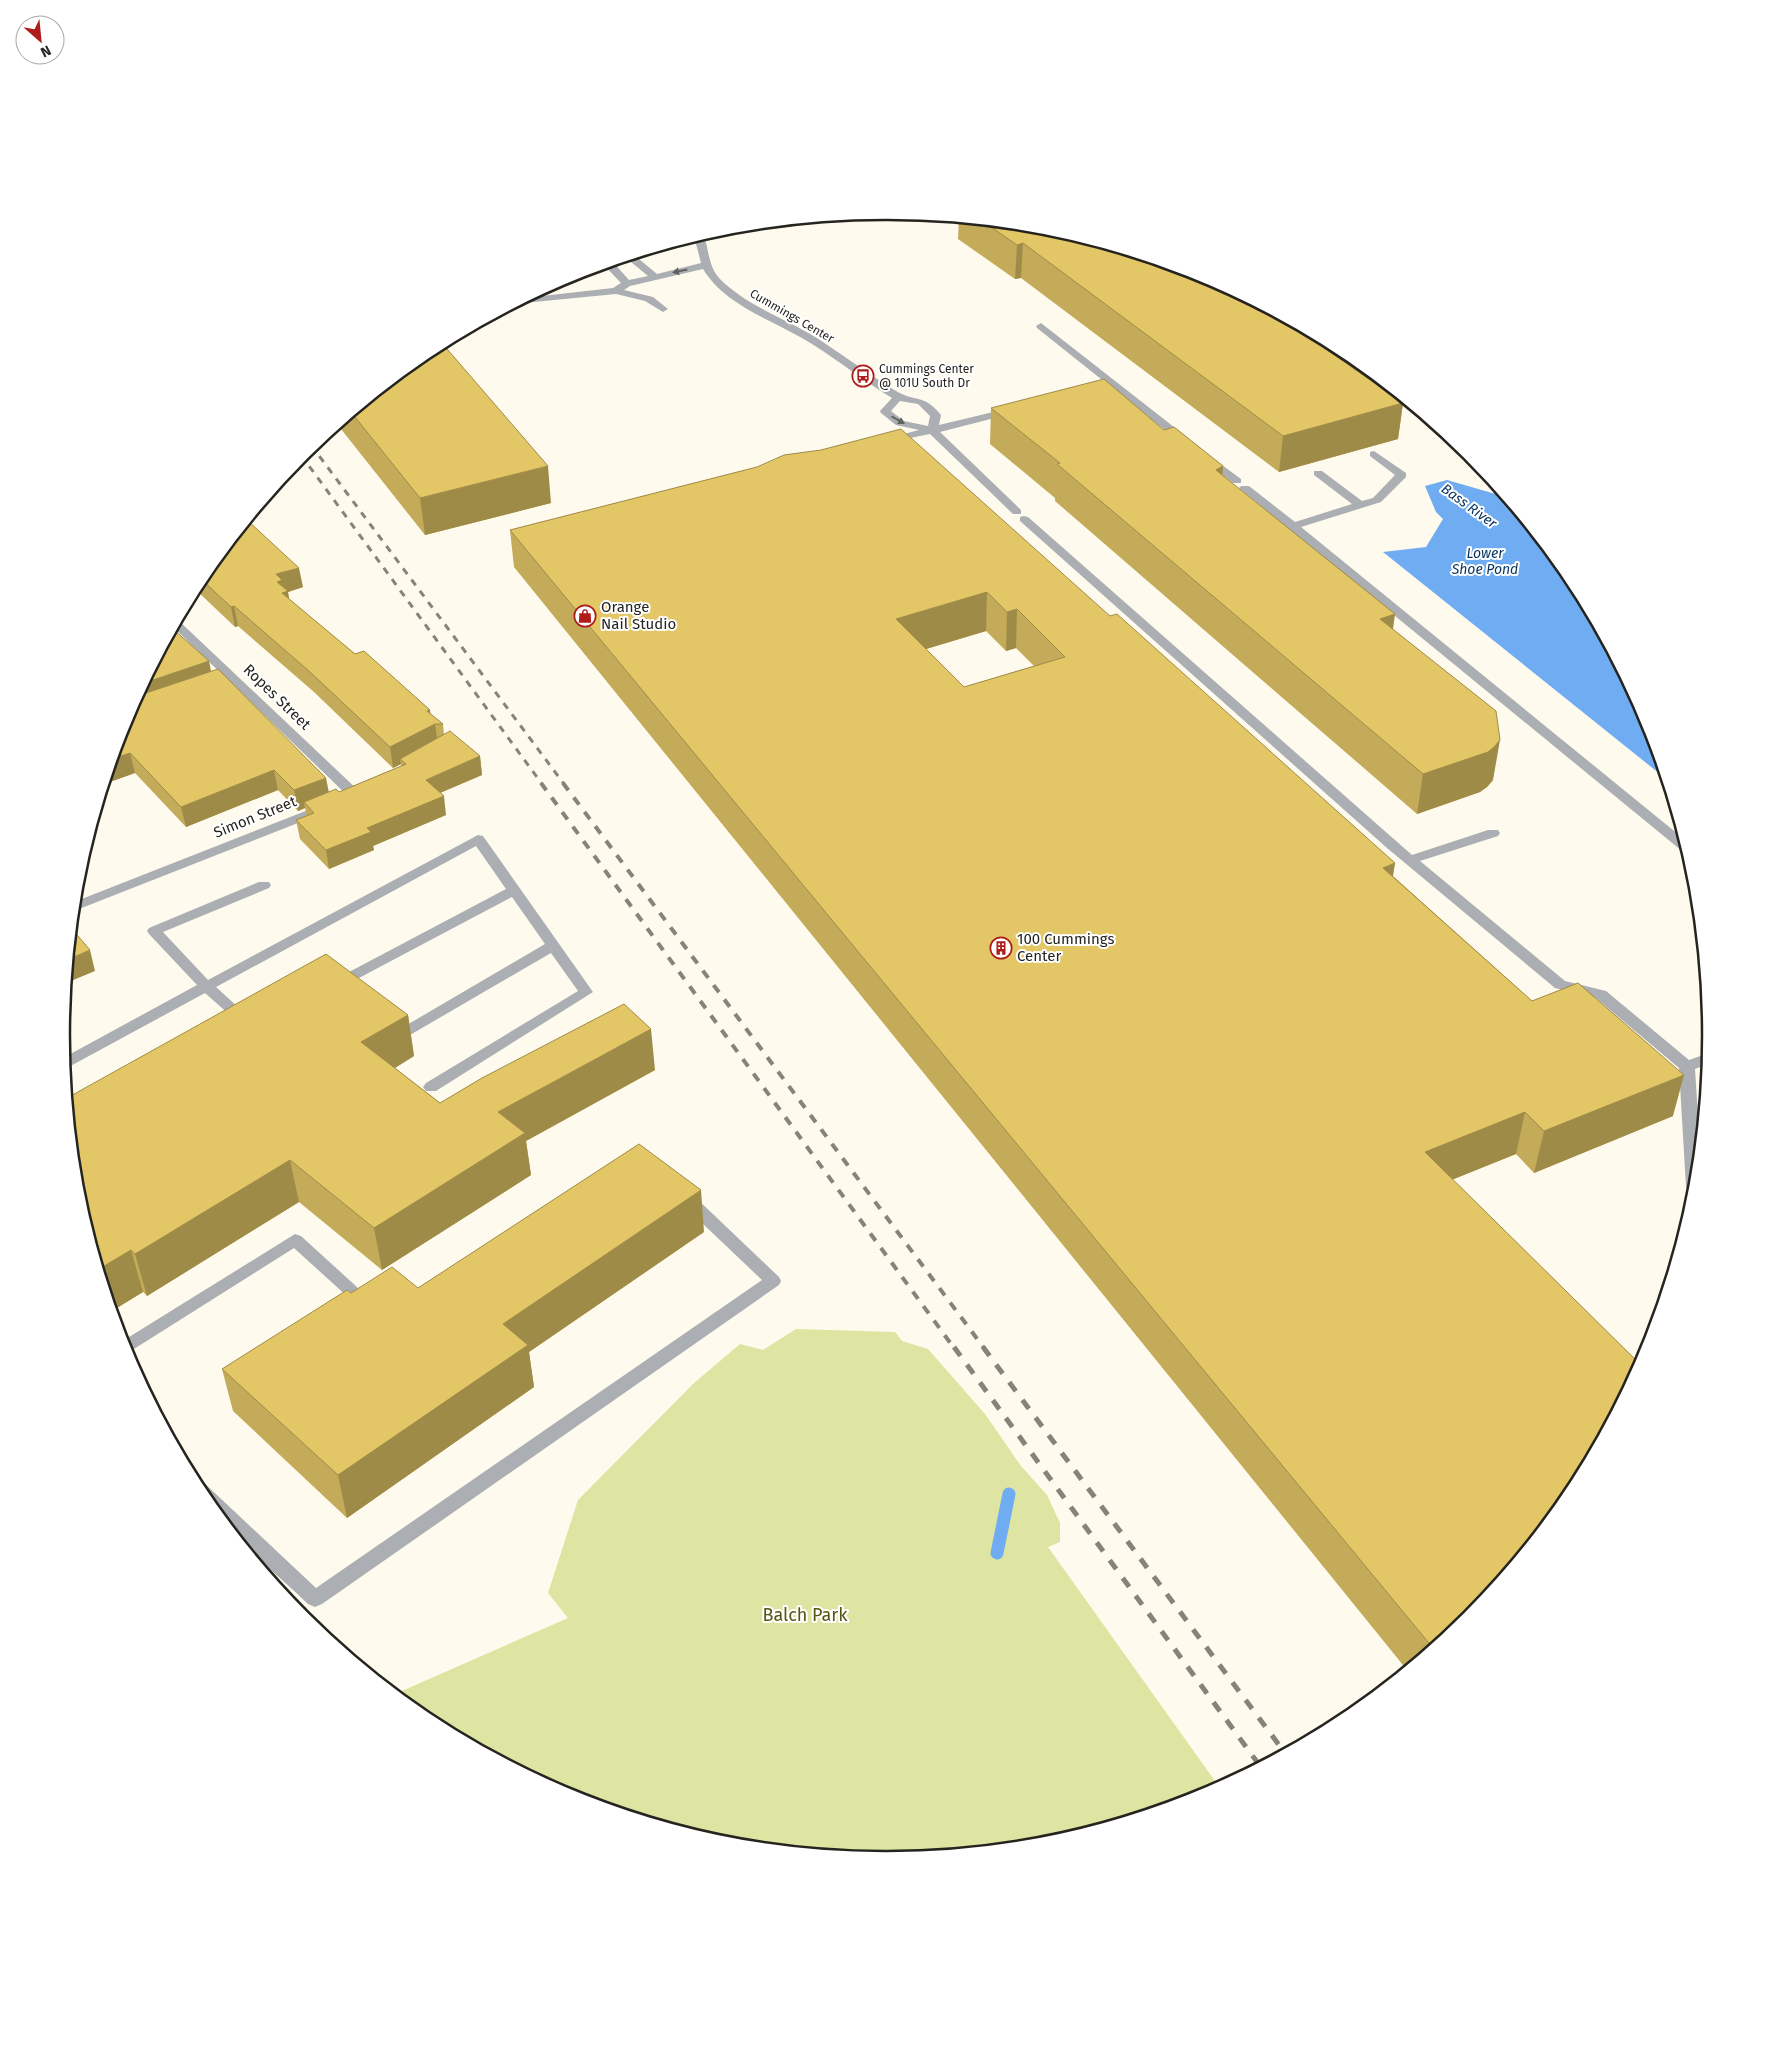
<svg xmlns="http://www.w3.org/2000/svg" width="1772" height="2071" viewBox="0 0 1772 2071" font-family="'Fira Sans',sans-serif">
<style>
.green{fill:#dee5a2}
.water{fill:#6facf2}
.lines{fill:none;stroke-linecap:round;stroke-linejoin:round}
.stream{stroke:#6facf2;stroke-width:13}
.minor{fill:#abafb3;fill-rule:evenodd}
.major{fill:#6a7179;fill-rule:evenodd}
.rail-far2{stroke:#85837a;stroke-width:3;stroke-dasharray:7 7;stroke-linecap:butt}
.rail-far1{stroke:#85837a;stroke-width:4;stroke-dasharray:9 9;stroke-linecap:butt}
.rail{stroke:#85837a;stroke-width:5;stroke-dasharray:11 11;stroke-linecap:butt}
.wall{fill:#c3ab59;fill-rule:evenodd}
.shaded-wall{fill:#9f8b48}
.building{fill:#e3c767;stroke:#9f8b48;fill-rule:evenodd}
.oneway{fill:#616362}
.labels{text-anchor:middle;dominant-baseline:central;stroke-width:4;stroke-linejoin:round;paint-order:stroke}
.far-street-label{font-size:12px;fill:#25241f;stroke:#fff}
.far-poi-label{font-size:12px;fill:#25241f;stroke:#fff;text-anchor:start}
.far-water-label{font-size:14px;font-style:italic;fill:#06335f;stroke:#fff}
.poi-label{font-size:15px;fill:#25241f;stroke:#fff;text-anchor:start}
.street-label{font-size:15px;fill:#25241f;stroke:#fff}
.near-park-label{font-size:18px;fill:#53570f;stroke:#fff}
.rim{fill:none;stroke:#25241f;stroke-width:2.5}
</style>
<rect width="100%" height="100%" fill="#fefaed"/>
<!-- green -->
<path class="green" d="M796 1329 895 1332 902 1341 928 1349 985 1414 1021 1466 1047 1495 1060 1523V1542L1048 1547 1220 1788 1201 1798 1047 1844 886 1860 725 1844 570 1797 428 1721 395 1694 568 1618 548 1593 578 1500 693 1384 740 1344 763 1350Z"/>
<!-- water -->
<path class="water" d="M1447 480 1506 497 1572 578 1648 720 1665 778 1383 552 1426 547 1443 519 1436 512 1425 486Z"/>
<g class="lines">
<!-- stream -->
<path class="stream" d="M997 1553 1009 1494"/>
<!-- minor -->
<path class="minor" d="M703 233C709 248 708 267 720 279 748 307 788 319 820 340 846 357 870 375 896 391 914 402 925 394 941 415L939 425 1010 408 1014 409V413L940 432 1021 510V514H1013L930 434 885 443V439L919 430 896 425 881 413 880 411 892 398C864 381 839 361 812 344 776 321 726 307 703 269L630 286 624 290 653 297 668 309 663 312 645 301 616 294 513 304 524 298 613 288 621 283 603 264 612 261 629 280 648 276 625 257 633 254 657 274 701 263 694 236ZM900 401 918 404 930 416 928 426 904 421 891 411Z
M1041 323 1188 438V442H1180L1037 328 1036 326Z
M1374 451 1406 473V477L1381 502 1301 527 1684 839 1688 852 1682 851 1239 488 1241 486H1249L1295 522 1352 504 1314 475V471H1322L1362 501 1373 498 1395 475 1370 456V452Z
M1207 454 1241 479V483H1233L1203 459V455Z
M1024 516 1028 517 1412 855 1488 830H1498L1500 833 1498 836 1420 861 1565 981 1606 991 1689 1060 1709 1053 1708 1064 1695 1069 1700 1148 1695 1193 1688 1191 1686 1187 1679 1068 1596 998 1555 988 1387 848 1020 521V517Z
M178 620 360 792 362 795 360 798H350L173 627Z
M326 803 331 804 333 807 331 810 74 911V902Z
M478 835 483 836 593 992 436 1091H426L423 1087 426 1083 578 991 551 953 410 1035H400L398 1032 400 1029 545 944 512 897 342 987H332L330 984 332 981 506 889 476 846 216 987 250 1018 252 1021 250 1024H240L205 993 65 1069 63 1058 197 985 149 934 147 931 149 928 259 882H269L271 885 269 888 163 932 208 980Z
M688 1194 694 1196 779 1277 781 1281 779 1285 322 1604 315 1607 308 1604C269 1566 219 1529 193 1480L202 1481 316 1588 762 1280 682 1204 680 1200 682 1196Z
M295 1234 301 1236 358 1288H379L381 1292 379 1296 355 1300 349 1298 294 1248 126 1354 121 1342Z"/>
<!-- major -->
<path class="major" d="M1288 320 1356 359 1373 373C1358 376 1303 334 1287 324L1286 322Z"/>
<!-- rail-far2 -->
<path class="rail-far2" d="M311 445 564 784
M301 455 542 784"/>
<!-- rail-far1 -->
<path class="rail-far1" d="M541 783 954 1348
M563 783 984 1348"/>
<!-- rail -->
<path class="rail" d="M954 1347 1260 1766
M983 1347 1285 1753"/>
</g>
<!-- wall -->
<path class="wall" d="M959 218 1047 227 1403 403 1398 439 1279 472 1021 278 1015 279 958 239Z
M428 350 551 503 425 535 337 424Z
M991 408 1164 430 1223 466 1222 474 1393 629 1493 780 1487 787 1480 792 1417 814 1055 501V498L990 444Z
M757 467 1110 616 1395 863 1393 876 1532 1001 1673 1116 1534 1173 1516 1154 1453 1179 1469 1619 1407 1670 514 567 510 530ZM986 631 1006 651 1016 648 1034 666 964 687 926 649Z
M200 577 303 587 288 592 289 599 355 654 443 724 444 735 480 756 482 775 440 793 446 815 373 846 374 850 329 869 300 839 296 820 307 816 305 808 298 811 278 790 186 827 135 773 104 784 124 720 211 671 329 792H339L401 766V764L393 768 314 692 238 626 235 627 194 588Z
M408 1015 414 1056 395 1068 440 1103 655 1070 526 1141 531 1175 382 1270 299 1202 147 1296 143 1292 112 1311 77 1196Z
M704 1232 529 1352 534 1387 347 1518 233 1411 222 1369 351 1293 418 1288Z"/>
<!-- shaded-wall -->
<path class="shaded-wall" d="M1023 243 1021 278 1015 279 1017 245Z
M1403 403 1398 439 1279 472 1283 436Z
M548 466 551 503 425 535 420 498Z
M1223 466 1220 503 1216 470Z
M299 568 303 587 288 592 291 611 285 613 276 574Z
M987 592 986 631 896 658V619Z
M234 606 238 626 235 627 231 607Z
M1017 609 1016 648 1006 651 1007 612Z
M1395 614 1390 652 1380 619Z
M209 661 213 681 130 709 144 683Z
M430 710 432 726 435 724 438 744 400 759 401 764 393 768 390 747 427 711Z
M1500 740 1493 780 1487 787 1480 792 1417 814 1423 774Z
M130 753 135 773 104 784 112 759Z
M480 756 482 775 428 798 426 780Z
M274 770 278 790 186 827 181 807Z
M326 778 330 798 304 802 305 808 298 811 294 790Z
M444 796 446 815 373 846 374 850 329 869 326 850 367 828Z
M1395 863 1388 904 1383 868Z
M90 950 95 971 66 983 69 959Z
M408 1015 414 1056 369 1084 361 1042Z
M651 1029 655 1070 526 1141 531 1175 382 1270 374 1228 498 1112Z
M1684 1075 1673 1116 1534 1173 1544 1131Z
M1525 1112 1516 1154 1417 1194 1425 1152Z
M290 1160 299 1202 147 1296 135 1254Z
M701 1190 704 1232 529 1352 534 1387 347 1518 338 1475 503 1324Z
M131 1250 143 1292 112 1311 99 1269Z"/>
<!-- building -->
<path class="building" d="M981 220 1047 227 1202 274 1267 308 1403 403 1283 436 1023 243 1017 245Z
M441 342 548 466 420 498 351 412 428 350Z
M1104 379 1164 430 1174 427 1223 466 1216 470 1395 614 1380 619 1496 711 1500 740 1494 747 1488 752 1423 774 1057 464 1060 463 991 408Z
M901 429 1110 616 1117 614 1395 863 1383 868 1532 1001 1578 983 1684 1075 1544 1131 1525 1112 1425 1152 1641 1365 1572 1494 1469 1619 1433 1648 510 530 757 467 784 455 821 450ZM987 592 1007 612 1017 609 1065 657 964 687 896 619Z
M247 520 299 568 276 574 282 580 277 582 288 591 282 593 355 654 364 651 430 710 427 711 443 724H435L390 747 310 672 234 606 231 607 200 578Z
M173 629 209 661 144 683Z
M218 669 326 778 294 790 274 770 181 807 130 753 112 759 124 720 137 696Z
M450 731 480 756 426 780 444 796 367 828 371 832 326 850 296 820 314 813 304 802 336 789 339 792 406 764 400 759Z
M72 929 90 950 69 959Z
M326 954 408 1015 361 1042 440 1103 482 1078 624 1004 651 1029 498 1112 525 1133 374 1228 290 1160 135 1254 131 1250 99 1269 77 1196 67 1098Z
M639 1144 701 1190 503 1324 528 1345 338 1475 222 1369 347 1290 351 1293 392 1267 418 1288Z"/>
<!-- one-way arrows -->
<defs><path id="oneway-solid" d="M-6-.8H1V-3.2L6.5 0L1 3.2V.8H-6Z" transform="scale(1.25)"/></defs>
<g class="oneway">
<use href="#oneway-solid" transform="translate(680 271) rotate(168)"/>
<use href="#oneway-solid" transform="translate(898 420) rotate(30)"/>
</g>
<!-- icons -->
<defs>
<g id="bus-ring" transform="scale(1.125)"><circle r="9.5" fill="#fff" stroke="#ae1d19" stroke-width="1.5"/><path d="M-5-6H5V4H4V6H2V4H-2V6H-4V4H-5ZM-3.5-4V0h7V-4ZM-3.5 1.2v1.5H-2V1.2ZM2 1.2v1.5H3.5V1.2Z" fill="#ae1d19"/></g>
<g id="shop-ring" transform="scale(1.125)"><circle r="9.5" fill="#fff" stroke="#ae1d19" stroke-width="1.5"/><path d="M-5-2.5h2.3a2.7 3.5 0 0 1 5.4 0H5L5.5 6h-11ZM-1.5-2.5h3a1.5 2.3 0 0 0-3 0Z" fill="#ae1d19"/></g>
<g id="building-ring" transform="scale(1.125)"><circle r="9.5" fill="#fff" stroke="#ae1d19" stroke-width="1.5"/><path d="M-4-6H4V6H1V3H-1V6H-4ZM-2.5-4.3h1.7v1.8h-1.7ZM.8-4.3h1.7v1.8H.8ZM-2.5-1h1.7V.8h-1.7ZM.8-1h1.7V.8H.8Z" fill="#ae1d19"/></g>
</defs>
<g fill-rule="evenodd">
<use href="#bus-ring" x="863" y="376"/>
<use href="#shop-ring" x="585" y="616"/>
<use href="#building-ring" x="1001" y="948"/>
</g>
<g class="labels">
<!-- far-street labels -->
<g class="far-street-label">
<text transform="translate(792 316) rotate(30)">Cummings Center</text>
</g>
<!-- far-poi labels -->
<g class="far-poi-label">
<text x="879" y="369">Cummings Center<tspan x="879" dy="14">@ 101U South Dr</tspan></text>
</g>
<!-- far-water labels -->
<g class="far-water-label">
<text transform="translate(1469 506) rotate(36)">Bass River</text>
<text x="1485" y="553">Lower<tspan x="1485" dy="16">Shoe Pond</tspan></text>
</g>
<!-- poi labels -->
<g class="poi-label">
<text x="601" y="607">Orange<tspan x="601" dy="17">Nail Studio</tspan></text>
<text x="1017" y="939">100 Cummings<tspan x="1017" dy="17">Center</tspan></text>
</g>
<!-- street labels -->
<g class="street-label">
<text transform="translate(277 697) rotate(44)">Ropes Street</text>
<text transform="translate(255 817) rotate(-22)">Simon Street</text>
</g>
<!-- near-park labels -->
<g class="near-park-label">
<text x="805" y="1615">Balch Park</text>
</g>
</g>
<!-- crop -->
<path d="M0 0H1772V2071H0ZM885 220H887A815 815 0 0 1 1702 1035V1036A815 815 0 0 1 887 1851H885A815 815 0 0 1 70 1036V1035A815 815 0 0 1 885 220Z" fill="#fff" fill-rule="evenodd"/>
<path class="rim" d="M885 220H887A815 815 0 0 1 1702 1035V1036A815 815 0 0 1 887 1851H885A815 815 0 0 1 70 1036V1035A815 815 0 0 1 885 220Z"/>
<!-- north arrow -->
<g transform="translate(40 40) rotate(153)"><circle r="24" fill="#ffffff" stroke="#a8a7a5"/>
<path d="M0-4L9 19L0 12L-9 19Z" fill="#ae1d19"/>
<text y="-8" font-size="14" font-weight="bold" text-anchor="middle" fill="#25241f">N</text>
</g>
</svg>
